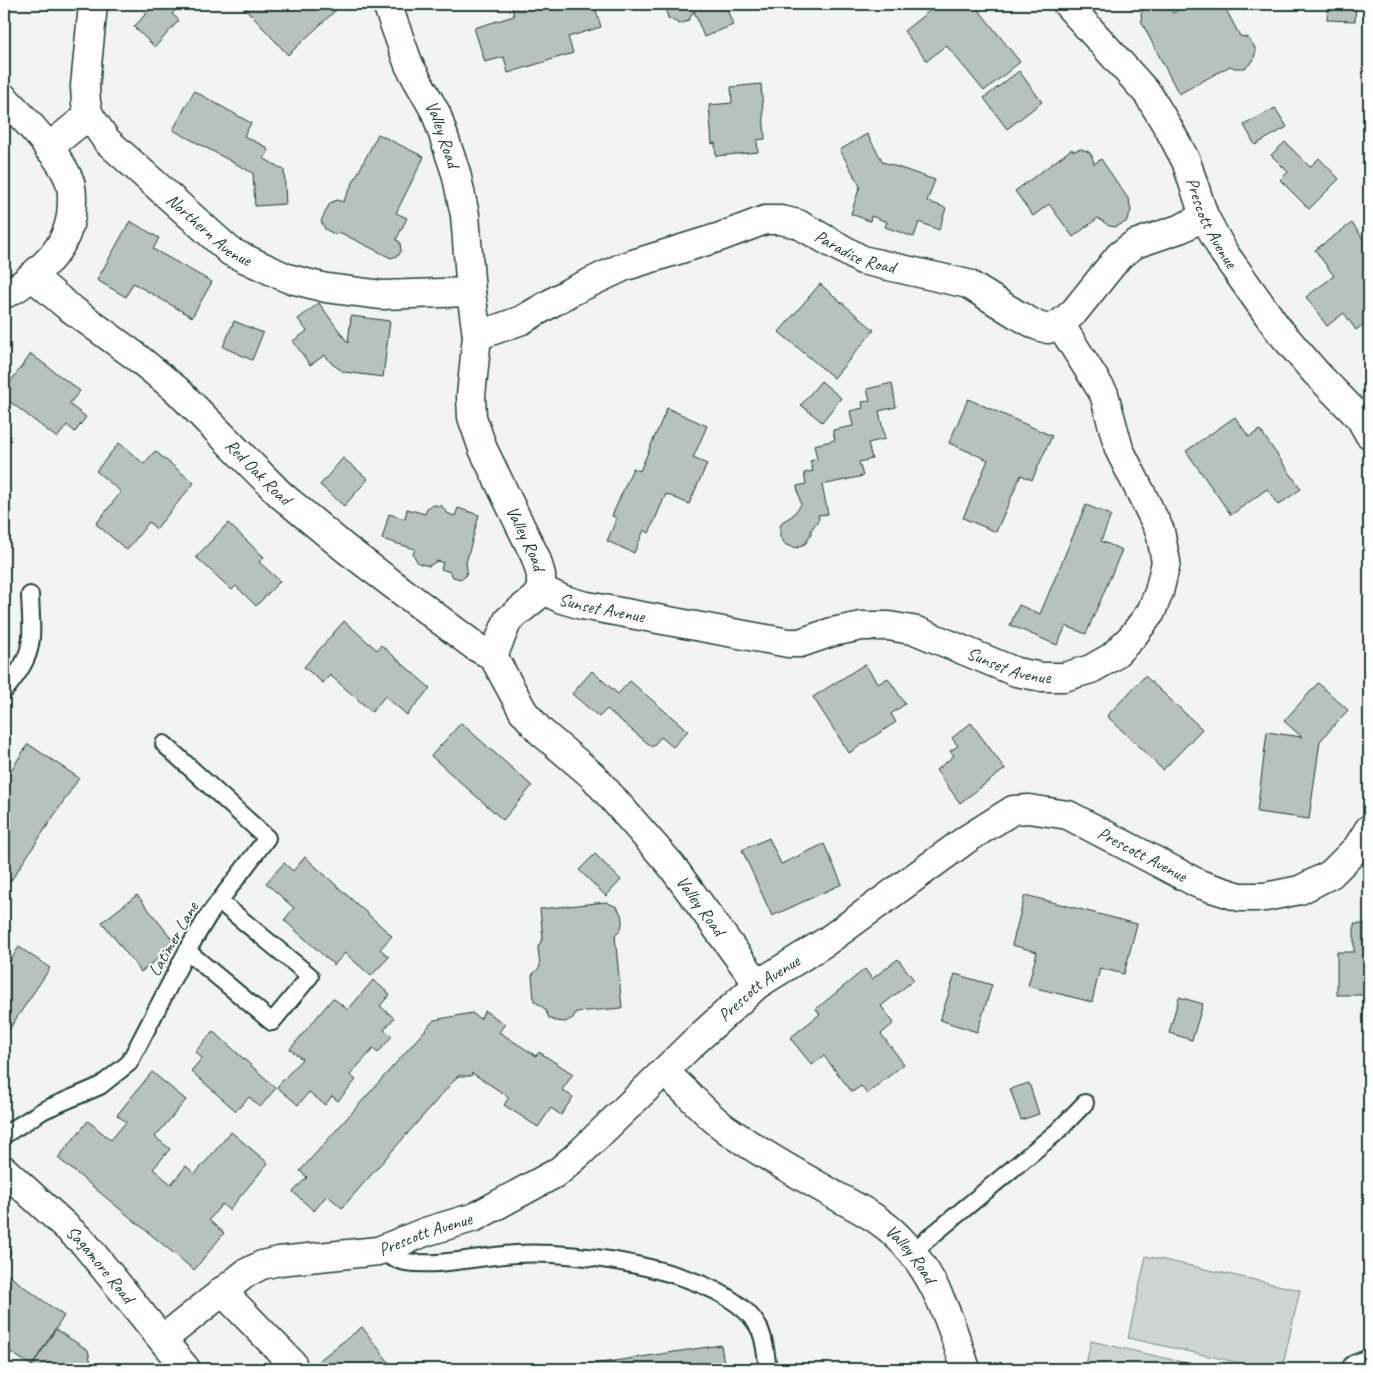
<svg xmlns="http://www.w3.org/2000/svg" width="1373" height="1373" viewBox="0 0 1373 1373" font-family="Caveat,sans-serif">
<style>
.green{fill:#ced5d3;stroke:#768984}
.building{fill:#b7c1bd;stroke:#1f3d34}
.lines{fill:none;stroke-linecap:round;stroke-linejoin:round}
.lane-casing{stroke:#1f3d34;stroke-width:20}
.street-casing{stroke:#1f3d34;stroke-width:31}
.secondary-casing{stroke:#1f3d34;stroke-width:31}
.lane{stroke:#fff;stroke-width:16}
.street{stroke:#fff;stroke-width:28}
.secondary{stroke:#fff;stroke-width:28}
.labels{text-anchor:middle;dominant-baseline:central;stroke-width:4;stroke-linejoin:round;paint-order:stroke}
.street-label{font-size:18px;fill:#1f3d34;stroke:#fff}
</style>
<rect width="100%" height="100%" fill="#f2f3f3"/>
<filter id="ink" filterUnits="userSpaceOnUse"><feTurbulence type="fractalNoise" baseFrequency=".02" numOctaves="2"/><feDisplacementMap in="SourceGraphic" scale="10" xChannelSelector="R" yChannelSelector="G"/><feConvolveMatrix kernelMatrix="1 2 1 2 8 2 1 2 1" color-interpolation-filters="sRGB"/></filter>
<g filter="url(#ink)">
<!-- green -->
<path class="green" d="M1146 1256 1300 1290 1282 1369H1267L1128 1338Z
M1091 1341 1212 1369H1085Z"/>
<!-- building -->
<path class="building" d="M155 4H181L172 14 179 20 155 47 134 27Z
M241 4H336L333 6 336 10 288 55Z
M524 4H531L533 10 555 4H594L601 27 568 37 573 53 508 73 504 57 485 62 474 28 514 16 512 8Z
M664 4H725L733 25 704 37 694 11 688 21 680 24 668 18Z
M938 4H974L1020 62 984 91 946 45 927 61 904 31Z
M1147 4H1166L1170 7 1173 13 1189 4H1223L1240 36 1248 38 1254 46 1256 51 1253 61 1245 68H1235L1230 66 1179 94 1142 23 1141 13Z
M1328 4H1367H1356L1355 21 1327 20Z
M1019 71 1042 102 1007 129 984 98Z
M761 84 765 139 757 140 758 152 716 156 715 143 712 144 709 105 732 103 731 87Z
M194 91 251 123 244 136 266 147 268 151 266 156 263 158 284 170 286 204 255 206 253 173 173 130Z
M1275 108 1287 127 1255 145 1244 125Z
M378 134 424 157 396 213 407 218 396 240 400 242 401 251 399 255 391 258 339 232 336 235 325 229 321 221 330 203 337 200 343 202Z
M867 134 883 162 935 180 927 201 946 208 939 230 919 222 914 237 885 227 887 222 871 216 870 221 851 214 860 186 840 150Z
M1285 142 1310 167 1319 158 1339 179 1309 209 1280 180 1288 172 1271 155Z
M1072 149 1073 151 1081 149 1089 152 1092 156 1094 164 1101 159 1129 200 1131 211 1126 222 1115 227 1109 226 1098 218 1073 237 1049 204 1033 216 1015 191Z
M130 221 159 238 153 249 212 282 192 317 133 283 126 297 97 280Z
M1352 223 1369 247V320L1356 330 1344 313 1327 326 1306 297 1334 276 1315 250Z
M820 284 874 330 834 378 779 332Z
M319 303 348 343 351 316 390 321 383 377 344 372 332 364 325 355 310 365 293 341 307 331 298 319Z
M234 321 263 333 252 360 223 347Z
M31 354 80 391 69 404 86 417 75 432 67 425 57 438 4 397V390Z
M821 381 841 398 822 422 801 405Z
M892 383 896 407 879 411 885 439 868 443 872 459 859 462 863 476 822 485 828 514 818 515 819 519 811 530V534L806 543 797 548 786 545 780 537V527L782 522 792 516 801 505 797 486 806 484 804 473 813 471 810 461 817 459 814 445 835 440 833 430 853 426 850 411 863 408 862 402 870 401 867 389Z
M968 399 1052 436 1032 480 1021 475 996 532 963 518 988 460 949 443Z
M667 408 707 426 693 458 707 464 689 504 666 494 649 533 644 530 634 553 607 541 617 518 612 516 633 468 640 471Z
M1235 417 1249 437 1260 430 1301 489 1278 505 1267 489 1231 515 1186 451Z
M119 443 144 464 155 451 194 483 156 529 149 522 127 550 96 524 121 492 96 471Z
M343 458 368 479 344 506 320 485Z
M434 505 442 506 447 513 455 516 458 508 479 515 466 563 467 569 466 576 461 579 453 577 450 572 441 569 443 563 437 561 429 566 418 563 413 554 415 549 382 539 389 514 405 519 407 509 425 514 427 508Z
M1086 505 1111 515 1101 541 1122 550 1086 634 1066 626 1057 645 1010 625 1019 605 1040 614Z
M228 523 264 557 259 562 280 581 256 606 236 586 232 590 196 557Z
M344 621 377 650 381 645 430 688 407 715 385 696 372 712 330 675 323 683 304 667Z
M865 664 878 684 888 678 905 704 891 714 896 722 849 753 813 697Z
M592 671 618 694 630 681 688 731 673 747 661 737 652 747 607 709 599 717 572 694Z
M1145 676 1202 729 1163 770 1107 716Z
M1318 683 1348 710 1320 741 1309 819 1257 812 1267 732 1302 737 1284 721Z
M461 723 532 786 503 820 431 756Z
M971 723 1005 769 960 803 936 770 954 756 950 751 958 746 952 738Z
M28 744 79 778 4 891V781Z
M769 838 781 864 824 844 842 884 772 916 742 850Z
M595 854 621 880 606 896 579 870Z
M305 857 392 936 380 949 389 957 371 976 345 953 334 965 284 920 294 908 266 883 284 863 293 871Z
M137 895 176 944 141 972 102 922Z
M1025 895 1137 924 1124 974 1100 968 1092 1002 1028 986 1037 952 1012 945Z
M606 902 617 907 623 918 621 929 615 935 622 1008 576 1012 573 1018 565 1022 555 1021 549 1018 545 1009 534 1001 532 975 540 967 538 947 543 938 540 909Z
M1354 924H1369V995H1337V952H1354Z
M19 947 50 968 4 1037V970Z
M898 959 914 980 881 1006 894 1023 881 1034 904 1064 867 1094 861 1086 852 1092 824 1056 812 1065 790 1038 820 1014 816 1009 865 969 872 979Z
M955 974 992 985 977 1032 940 1020Z
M373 980 390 994 380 1006 394 1018 384 1030 392 1036 378 1053 373 1049 350 1075 356 1080 338 1101 332 1096 325 1105 309 1092 298 1105 277 1087 302 1059 290 1049 333 998 348 1010Z
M1179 997 1203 1004 1192 1040 1169 1033Z
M485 1011 505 1024 499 1032 536 1056 539 1052 573 1074 562 1090 573 1097 561 1115 551 1108 538 1127 504 1105 509 1097 472 1073 471 1076H458L342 1208 327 1195 314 1211 293 1192 307 1177 300 1171 434 1020 472 1013 480 1019Z
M213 1031 276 1088 260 1107 249 1097 236 1111 191 1071 202 1058 195 1052Z
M152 1072 186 1100 155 1137 170 1149 153 1169 171 1184 186 1166 195 1174 231 1132 268 1163 229 1210 222 1204 209 1220 224 1233 194 1270 58 1158 88 1121 111 1140 126 1122 117 1115Z
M1029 1083 1039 1114 1021 1120 1010 1089Z
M4 1248 11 1252 4 1267Z
M4 1272 64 1316 32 1366 4 1348Z
M362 1327 394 1369H308Z
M55 1329 88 1350 92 1369H30Z
M721 1345 725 1369H561Z"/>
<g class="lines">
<!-- lane casing -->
<g class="lane-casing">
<path id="lane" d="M4 691C36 653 32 642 30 595
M187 951 272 1022 310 976 219 901
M4 1135 44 1110 100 1086 129 1063 187 951 208 916 267 838 164 744
M378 1251C387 1255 397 1261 406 1262 442 1267 480 1256 516 1254 577 1250 728 1270 759 1328 765 1338 766 1358 768 1369
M913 1254 924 1242 1058 1131 1085 1103"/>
</g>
<!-- street casing -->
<g class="street-casing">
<g id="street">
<path id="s1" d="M93 4 85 86 86 103 89 115 107 141 231 252 287 278 326 288 382 295 471 292"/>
<path id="s2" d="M387 4 409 65 436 113 456 173 465 215 471 292 477 336 471 396 472 417 483 449 536 558 541 575V589L535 598 508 620 493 656"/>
<path id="s3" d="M1067 4 1148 94 1169 129 1186 161 1204 216 1224 253 1278 329 1316 373 1360 418 1369 434"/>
<path d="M4 98C23 117 65 160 71 186 73 196 72 206 71 216 68 235 58 252 44 265 32 276 19 289 4 294"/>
<path d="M48 148 89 115"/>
<path id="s4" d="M32 276 66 305 134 355 177 390 281 495 346 549 476 647 493 656 523 711 540 731 593 776 671 865 758 984"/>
<path id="s5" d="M477 336 522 320 570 292 623 267 720 237 765 220H781L798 224 862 260 968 284 1016 314 1038 326 1048 329 1060 324 1074 312 1119 256 1135 244 1182 228 1204 216"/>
<path id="s6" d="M541 589 562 599 582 605 788 643H800L832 632 862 626H889L917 631 1016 672 1042 677H1064L1091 669 1112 657 1132 637 1151 612 1159 592 1166 562 1160 531 1119 449 1104 394 1060 324"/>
<path id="s7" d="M664 1072C687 1090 705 1115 729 1131 763 1155 800 1175 836 1196 858 1208 882 1220 899 1238 935 1273 951 1323 966 1369"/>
<path d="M222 1291 292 1363"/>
<path id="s8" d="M163 1339 246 1273 262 1265 279 1261 378 1251 425 1232 475 1217 558 1172 580 1153 692 1044 758 984 827 941 967 839 1013 810 1029 809 1068 815 1199 884 1240 897H1265L1300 890 1331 874 1357 848 1369 829"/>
<path d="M1356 1369 1369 1364"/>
</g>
</g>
<!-- secondary casing -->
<g class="secondary-casing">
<g id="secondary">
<path id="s9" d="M4 1170 84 1243 186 1369"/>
</g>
</g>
<!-- lane -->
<use href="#lane" class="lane"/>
<!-- street -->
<use href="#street" class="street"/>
<!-- secondary -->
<use href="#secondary" class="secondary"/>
</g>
</g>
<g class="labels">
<!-- street labels -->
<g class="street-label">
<text stroke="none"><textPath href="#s2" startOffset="142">Valley Road</textPath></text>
<text stroke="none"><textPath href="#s3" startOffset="265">Prescott Avenue</textPath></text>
<text stroke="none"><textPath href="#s1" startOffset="279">Northern Avenue</textPath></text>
<text stroke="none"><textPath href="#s5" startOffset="409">Paradise Road</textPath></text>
<text stroke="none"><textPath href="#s4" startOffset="300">Red Oak Road</textPath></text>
<text stroke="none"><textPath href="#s2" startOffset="562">Valley Road</textPath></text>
<text stroke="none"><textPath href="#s6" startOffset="64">Sunset Avenue</textPath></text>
<text stroke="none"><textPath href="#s6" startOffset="484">Sunset Avenue</textPath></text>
<text stroke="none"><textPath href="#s8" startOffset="1161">Prescott Avenue</textPath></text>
<text stroke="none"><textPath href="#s4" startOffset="926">Valley Road</textPath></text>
<text transform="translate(173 939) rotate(-60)">Latimer Lane</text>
<text stroke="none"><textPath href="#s8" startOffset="711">Prescott Avenue</textPath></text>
<text stroke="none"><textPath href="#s8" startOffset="291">Prescott Avenue</textPath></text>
<text stroke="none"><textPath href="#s7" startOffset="309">Valley Road</textPath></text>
<text stroke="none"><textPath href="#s9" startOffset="135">Sagamore Road</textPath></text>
</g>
</g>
<!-- margin -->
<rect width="1373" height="1373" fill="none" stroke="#fff" stroke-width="20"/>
<rect x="10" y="10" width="1353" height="1353" fill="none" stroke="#1f3d34" stroke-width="2" filter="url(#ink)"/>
</svg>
